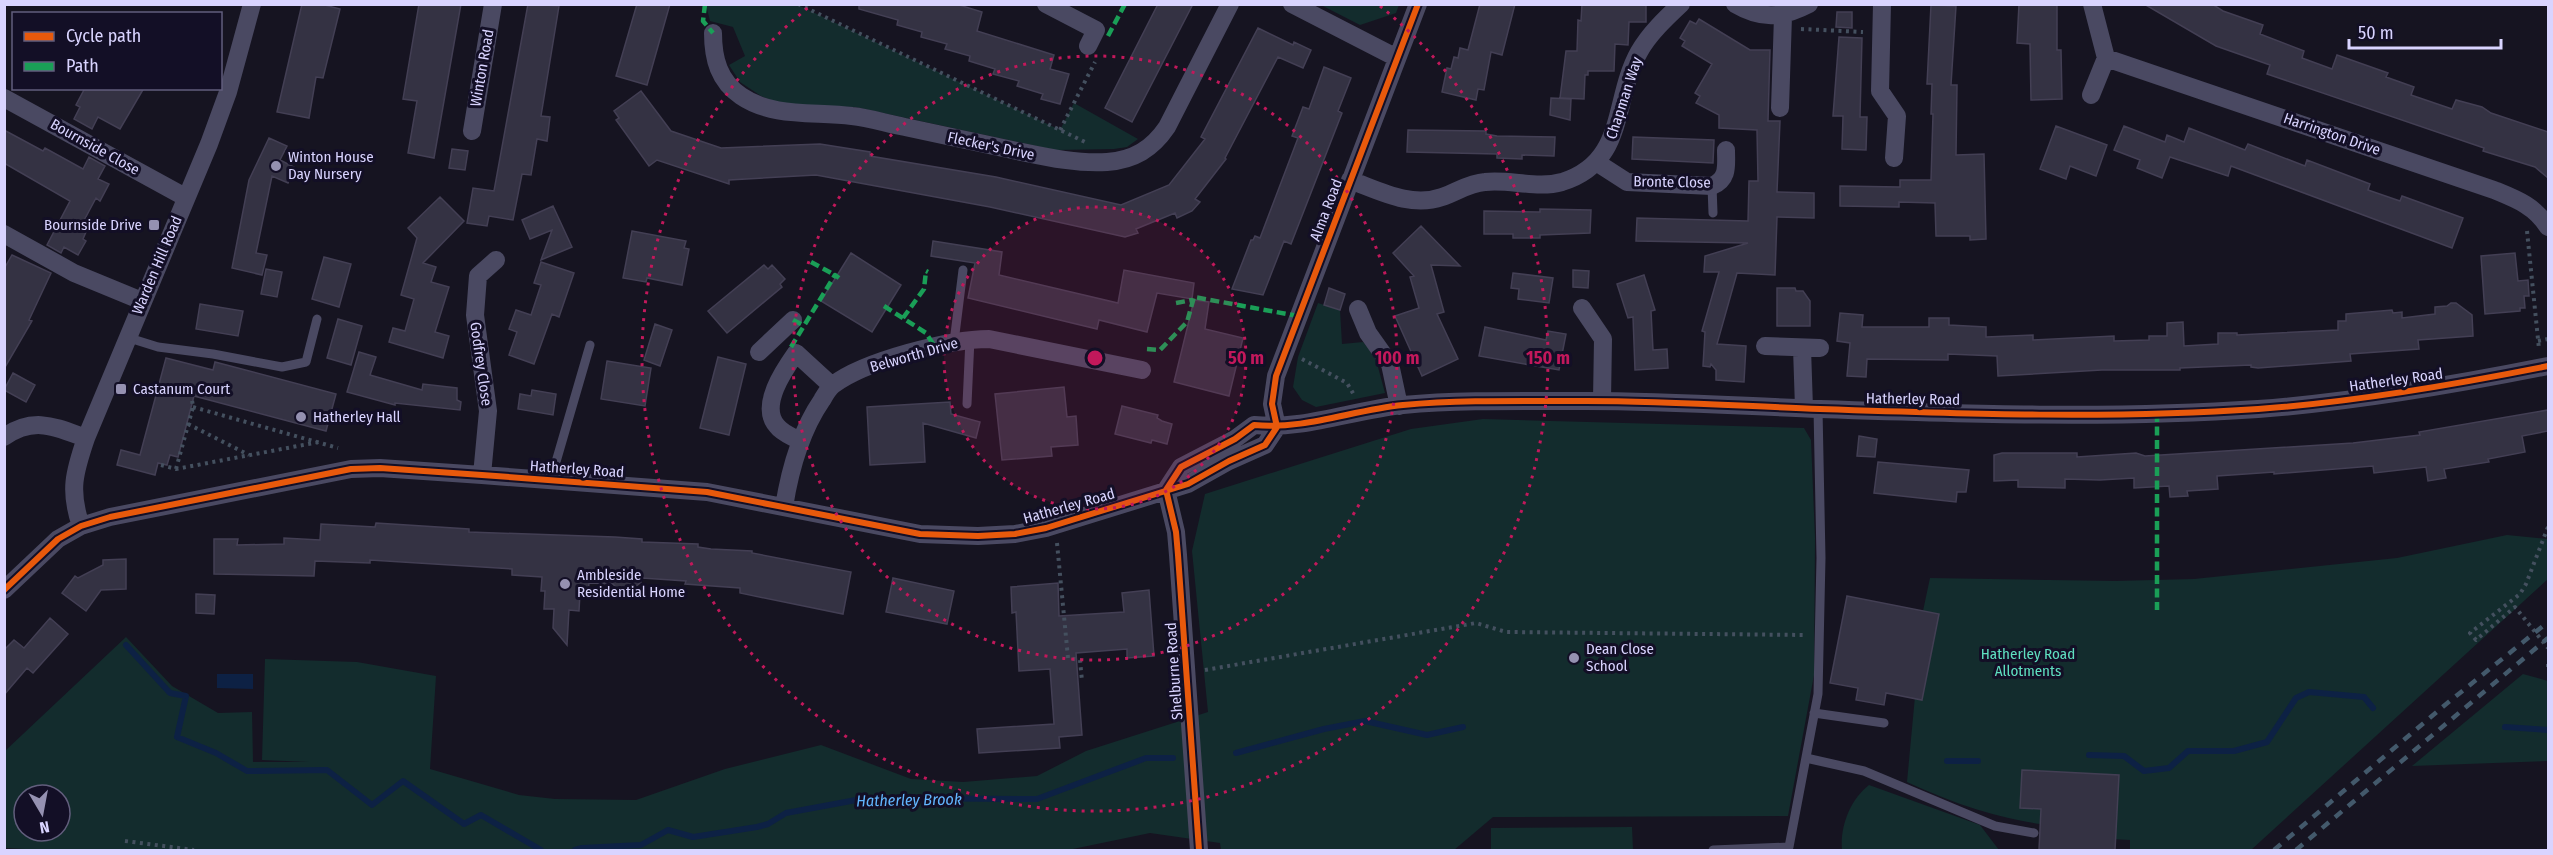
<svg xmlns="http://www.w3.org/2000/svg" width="2553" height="855" viewBox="0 0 2553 855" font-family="'Fira Sans Condensed',sans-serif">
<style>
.green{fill:#132c2d;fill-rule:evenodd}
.water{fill:#0d2144}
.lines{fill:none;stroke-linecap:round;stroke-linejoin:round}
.stream{stroke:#0d2144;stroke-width:6}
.building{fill:#343243;stroke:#433f54;stroke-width:1.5}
.path{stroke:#44505f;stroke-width:4;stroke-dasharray:3 4.5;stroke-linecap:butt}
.lane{stroke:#4a4962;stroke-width:9}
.street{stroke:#4a4962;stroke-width:18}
.rail{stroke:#43596b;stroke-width:4.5;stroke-dasharray:9 8;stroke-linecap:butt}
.quiet{stroke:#1a9f57;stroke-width:4.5;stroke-dasharray:9 4.5;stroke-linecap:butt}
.cycleway-casing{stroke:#130f26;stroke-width:10}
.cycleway{stroke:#e8590c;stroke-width:6}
.ring{fill:none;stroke:#c2185b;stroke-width:3;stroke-dasharray:3 6}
.poi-dot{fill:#9591b1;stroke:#130f26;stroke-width:2}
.labels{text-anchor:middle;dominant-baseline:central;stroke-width:6;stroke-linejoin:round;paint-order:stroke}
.street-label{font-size:15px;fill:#d9d4ff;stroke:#130f26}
.poi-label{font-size:15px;fill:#d9d4ff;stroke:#130f26;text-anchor:start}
.park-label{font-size:15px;fill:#5fe0c0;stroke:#130f26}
.water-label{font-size:16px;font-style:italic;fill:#62b6ff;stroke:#130f26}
.centre{fill:#c2185b;stroke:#130f26;stroke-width:3}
.ring-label{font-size:18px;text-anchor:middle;font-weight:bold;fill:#c2185b;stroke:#130f26;stroke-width:6;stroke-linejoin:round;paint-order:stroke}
</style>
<rect width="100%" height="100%" fill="#161421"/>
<!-- green -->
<path class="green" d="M706 5H798L1060 130 1074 103 1138 139 1127 147 1114 149 1055 150 855 107 786 106 761 96 740 82 729 65 745 56 733 27 710 21Z
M1321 5H1399L1396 13 1360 25Z
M1318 303 1340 310 1342 344 1363 342 1375 356 1385 393 1316 407 1302 400 1293 387 1298 357Z
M1483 419 1804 428 1811 440 1815 538 1814 675 1788 816 1493 817 1454 850H1221L1220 843 1150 833 1068 850H44L5 848V751L126 637 172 686 218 713 252 712 253 762H309L262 760 265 659 357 662 436 676 430 769 519 795 555 799 636 800 725 769 821 745 911 779 963 782 1037 776 1086 751 1208 712 1192 551 1205 494 1411 429ZM24 795H60V831H24Z
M2507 535 2548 539V579L2251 850H2130V840L2093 838 2092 850H2078L2080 818 2118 775 2022 770 2020 808 2041 809 2040 824C1990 816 1953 803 1907 782L1923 611 1930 578 2115 581 2194 579 2397 558Z
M2523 674 2548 681V761L2412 766Z
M1869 785 1980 825 1999 850H1842C1840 826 1850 800 1869 785Z
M1632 827 1633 850H1491V828Z"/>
<!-- water -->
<path class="water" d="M217 674H253V689L217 688Z"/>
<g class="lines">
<!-- stream -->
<path class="stream" d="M126 645 170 693 186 696 177 737 216 753 247 771 327 770 372 805 403 781 464 824 481 815 541 850
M2505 727 2548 730
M1236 753 1324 729 1365 721 1427 735 1463 727
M2089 755 2124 756 2144 771 2169 768 2188 751H2234L2267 742 2296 698 2309 692 2364 697 2373 708
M1947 761H1978
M575 850 582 848 641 845 668 830 693 837 757 827 768 824 786 813 867 798 1037 799 1146 758H1173"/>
</g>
<!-- building -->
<path class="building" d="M302 4H321L340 9 323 78 316 77 309 118 277 112Z
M419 4H461L434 158 408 153 417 101 403 99Z
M528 4 559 6 541 116 550 117 547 141 537 139 531 175 522 174 513 220 489 216 487 226 467 223 473 188 494 191Z
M637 4H670L647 85 616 76Z
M859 4H956L982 12 977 31 1054 55 1050 69 1069 74 1060 104 1041 99 1043 94 1017 86 1019 81 993 74 995 69 969 61 970 56 945 49 947 44 921 37 922 32 897 25 898 20 859 9Z
M1158 4H1193L1132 122 1105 108Z
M1480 4H1515L1502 55 1491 52 1484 90 1478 89 1476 100 1442 92 1447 68 1451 69 1454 57 1458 58 1460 48 1468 50Z
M1582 4H1646V22H1629L1628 45 1615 44 1614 71H1588V75H1585L1584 99 1560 98 1566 51H1577L1578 20 1581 21Z
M2019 4H2057V50H2061L2062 99 2031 100 2030 44 2017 43Z
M2144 4H2212L2223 11 2263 25 2260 34 2304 51 2302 58 2332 69 2337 55 2388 73 2386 77 2414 87 2411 95 2452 109 2456 100 2482 107 2491 113 2548 132V178L2535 167 2483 151 2484 148 2267 74 2270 65 2216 46Z
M1931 5 1956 6 1951 85H1957L1956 155 1984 154 1986 239 1970 240V236H1936L1935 203 1899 202V207L1840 206V186L1900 187V180H1931L1933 114H1931L1932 84H1927Z
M1837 12H1852V28L1836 27Z
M1699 19 1750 50H1770L1768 121H1780L1777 192 1814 193V218L1777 217 1775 275 1737 273 1717 344 1746 346 1744 382 1716 380V370L1711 364 1710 367 1703 366 1705 332 1702 331 1719 272H1704L1705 256 1748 243 1636 241 1637 218 1748 221 1749 181H1758L1757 130 1719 128V115L1696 103 1700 96 1695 93 1712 64 1682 46 1685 41 1680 38 1690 21 1696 24Z
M1258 28 1293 45 1294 42 1311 50 1303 68 1278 57 1225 158 1226 159 1195 199 1200 202 1192 211 1177 218 1175 213 1136 229 1138 233 1125 237 990 207 816 175 729 180V184L657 160 649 166 616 120 619 118 614 111 641 91 671 131 721 148 820 144 870 152V156L996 177 1121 205 1169 185 1205 139 1201 137Z
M1839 37 1862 38 1860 117H1867L1866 150 1842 149 1843 116H1833Z
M1324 67 1351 78 1338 111 1342 113 1291 244 1284 241 1263 295 1232 289 1251 240H1253L1255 236 1260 238 1298 138 1292 136 1303 107 1309 109Z
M85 88H144L120 129 98 117 92 129 74 119 80 107 76 105Z
M1551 98 1571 99 1570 120 1550 115Z
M2056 126 2107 145 2096 176 2070 166 2066 179 2040 169Z
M2124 126 2165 142 2167 135 2184 142 2189 128 2245 150 2248 144 2305 166 2307 160 2370 184 2368 190 2400 201 2402 196 2463 218 2452 248 2231 166 2228 176 2170 157 2162 178 2137 168 2140 160 2114 150Z
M4 130 43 151 45 148 83 169 89 157 105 166 98 179 109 184 100 201 96 198 80 228 86 232 83 239 86 241 78 255 64 247 61 253 47 245 70 201 4 163Z
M1408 130 1486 131V134L1497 136 1555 137 1554 156 1522 155V159L1497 158V154L1407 152Z
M1633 137 1714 140 1713 163 1632 159Z
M269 138 287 146 280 160 294 167 288 183 272 176 256 253 267 255 262 275 232 268 249 180Z
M452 149 468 151 465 170 449 168Z
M440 197 464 221 423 263 436 267 431 282 449 287 435 332 449 336 443 358 389 342 393 328 405 331 414 299 401 295 417 238 408 228Z
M553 206 572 247 541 260 552 230 530 239 522 220Z
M1540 209 1591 210 1590 233 1540 235V238H1513V234H1484V211L1540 212Z
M1421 226 1460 266 1431 265 1444 312 1437 314 1458 359 1422 376 1395 316 1419 308 1410 277 1414 276 1393 253Z
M632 231 686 241 684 248 689 249 682 285 647 278 646 282 623 278Z
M933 241 1002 252 999 275 1118 303 1124 270 1194 283 1192 299 1157 293 1147 332 1099 320 1097 329 968 298 975 263 931 256Z
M851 253 901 285 872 332 821 301Z
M2515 253 2518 281 2528 280 2529 296H2524L2525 308H2520V311L2485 314 2481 256Z
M12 255 51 273 29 320 32 321 4 369V269Z
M324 257 351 264 339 307 312 299Z
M541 262 574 273 559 317 552 314 534 364 509 355 517 332 509 329 516 310 531 315 541 285 534 283Z
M764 265 768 269 772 265 785 279 780 284 782 287 727 333 708 311Z
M266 269 282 272 277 297 261 294Z
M1573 270 1589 271 1588 288 1573 287Z
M1513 273 1553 278 1549 303 1518 299 1519 289 1511 288Z
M1644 275 1655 310 1651 311 1653 350 1667 349 1668 368 1635 370 1633 317 1628 318 1617 284Z
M1329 288 1345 294 1340 310 1324 305Z
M1777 288H1795L1796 291H1803L1810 301V326H1777Z
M1194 300 1209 302 1205 329 1243 338 1229 396 1174 382Z
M2451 303H2456L2472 315 2473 336 2418 340 2419 349 2350 354 2351 361 2258 368 2251 367V365L2180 368V370H2102L1998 376 1997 356 1948 354V360L1867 359 1866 377 1847 376 1850 343 1837 341 1840 313 1863 315 1862 327H1929V318H1949V325L1986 327V337L2033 335V340L2114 336V341L2149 340V336H2167V323L2183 322 2184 346 2218 344V333H2237V335L2338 330V321H2346V314L2392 310 2393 313 2402 312V318L2435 314V307L2447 306Z
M200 304 243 311 238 336 196 329Z
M338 319 362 326 351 365 327 358Z
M655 324 672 330 660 366 644 360Z
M1485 327 1546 340 1548 331 1566 334 1559 370 1479 356Z
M359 352 376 357 370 375 422 390 423 384 457 388V400L461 402 460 410 395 403V405L347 392Z
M718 357 746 364 729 435 700 428Z
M166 358 213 370 215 362 336 394 326 431 194 396 178 457 170 455 167 465 158 463 155 475 117 465 121 450 140 455Z
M607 361 651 368 645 406 601 399Z
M13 373 35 385 26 402 4 390Z
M1064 387 1067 417 1076 416 1078 445 1051 447 1052 456 1002 460 995 394Z
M532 390 556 394 553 415 518 409 520 394 531 396Z
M950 402 951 414 980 422 976 438 923 423 925 462 870 465 867 407Z
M1122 406 1158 415 1157 418 1162 421 1172 424 1167 444 1152 440 1151 443 1115 434Z
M2548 410V431L2522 436 2525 452 2488 459 2489 462 2444 469 2446 478 2428 481 2426 467 2374 473 2373 466 2274 474V472L2246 474 2217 476 2218 489 2187 491 2188 496 2170 497 2169 486 2134 488V478L2100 480 2065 479V488L2018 487V480L1994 481V455L2002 453H2077V457L2136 453 2145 456 2353 443 2420 435 2419 432Z
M1859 436 1877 439 1875 457 1857 456Z
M1878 462 1969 470 1966 492H1957L1956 502 1874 493Z
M376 523 469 529V532L615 537 642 539V542L698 544V547L711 549 752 551V553L851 572 843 614 740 593V588L685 584 686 581 642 578 641 582 628 593H621L613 584 589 583 588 593H580L579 611 569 610 567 645 553 628 554 609H544L545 591H541L542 577 512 575V569L370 560V563L315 561 314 576 214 574V539H238L237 545 284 544V538L320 540 321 524 375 527Z
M126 559V589L101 590 86 611 62 593 75 576 78 578 103 565V560Z
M893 578 954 591 947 624 886 612Z
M1058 583 1059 616 1124 612 1122 593 1149 590 1154 656 1127 658V649L1076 653 1082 735 1059 737 1060 748 979 753 977 729 1054 724 1050 669 1019 671 1016 612 1012 613 1011 587Z
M196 594 215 595 214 614 196 613Z
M1847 596 1939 614 1922 700 1886 693 1884 705 1856 700 1858 688 1830 683Z
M50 618 68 634 33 673 27 668 4 695V650L14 640 24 648Z
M2022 770 2119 775 2115 850H2039L2041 809 2020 808Z"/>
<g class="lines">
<!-- path -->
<path class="path" d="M798 4 1085 142
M1801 29 1863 32
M1060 130 1095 62
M2527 231 2539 349
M2538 341 2548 339
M1302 359 1347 383 1354 395
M193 407 338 448
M188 424 249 455
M161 465 176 469 319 442
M176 469 193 407 191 393
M2548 527 2526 584 2520 594 2470 633 2476 640 2515 607 2548 648
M1057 543 1068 658 1080 660 1082 681
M2548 664V667
M1205 670 1476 623 1506 632 1806 635
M125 841 194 850"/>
<!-- lane -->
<path class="lane" d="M1712 186 1713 213
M126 337 158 347 213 354 282 367 306 362 317 319
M954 342 963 270
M967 404 970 339
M551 479 590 345
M1814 713 1884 723
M1806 758 1864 771 1995 826 2034 833
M1713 850 1789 847 1818 694 1821 558 1818 409"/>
<!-- street -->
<path class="street" d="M1046 4 1096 30 1088 46
M1292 4 1397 58
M1735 4C1762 20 1782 18 1809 4
M1882 4 1880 91 1897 116 1894 158
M713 33C713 59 719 81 741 96 773 118 815 111 852 116 870 118 888 124 905 127 943 135 980 143 1017 151 1046 157 1077 164 1107 162 1134 160 1152 149 1167 127L1230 4
M2106 58 2494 190C2516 199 2535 206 2548 227
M2091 95 2106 58 2092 4
M4 98 185 197
M1780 108 1783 16
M472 131 493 4
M1596 162 1627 182 1712 186C1729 179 1726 165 1726 150
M1350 180C1380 191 1411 208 1442 197 1457 192 1469 183 1485 182 1510 179 1537 189 1562 182 1627 162 1612 100 1639 52 1649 34 1666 18 1681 4
M4 234 74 273 142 301
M1582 308 1603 339 1602 400
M1358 309 1368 333 1390 364 1399 406
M1765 346 1820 348
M1802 348 1804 408
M759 352 793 320
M1277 427 1272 404 1276 376 1418 4
M4 437C34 416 55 427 86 438
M800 441C793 437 782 433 777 426 759 406 784 370 796 353L832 386
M482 475 488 411 475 315 478 276 496 260
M1166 490 1181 467 1235 439 1254 425C1305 430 1352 410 1403 405 1459 400 1516 401 1572 401 1655 400 1738 406 1820 409 1966 414 2113 419 2258 409 2355 402 2453 385 2548 366
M1166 490 1176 532 1178 555 1199 850
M784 507C790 469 800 432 822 400 825 395 828 389 833 385 864 361 950 339 989 339L1142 370
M81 526C69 491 74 473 86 438L209 144 228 92 252 4
M4 590 58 539 81 526 110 517 351 469 380 468 482 475 707 492 920 534 978 536 1015 534 1046 528 1188 484 1229 461 1265 445 1277 427"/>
<!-- rail -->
<path class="rail" d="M2274 850 2445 705 2548 622
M2296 850 2548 638"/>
<!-- quiet -->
<path class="quiet" d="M705 4 703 21 713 33
M1108 36 1125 4
M811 262 835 275
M1176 303 1192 300
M884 306 926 333 935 347
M903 318 924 289 926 271 928 272
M793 320 805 326
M791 347 835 275 839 278
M1147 349 1160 350 1187 322 1194 297 1298 316
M2157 413V610"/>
<!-- cycleway casing -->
<g class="cycleway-casing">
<path id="cycleway" d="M1277 427 1272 404 1276 376 1418 4
M1166 490 1181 467 1235 439 1254 425C1305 430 1352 410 1403 405 1459 400 1516 401 1572 401 1655 400 1738 406 1820 409 1966 414 2113 419 2258 409 2355 402 2453 385 2548 366
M1166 490 1176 532 1178 555 1199 850
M4 590 58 539 81 526 110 517 351 469 380 468 482 475 707 492 920 534 978 536 1015 534 1046 528 1188 484 1229 461 1265 445 1277 427"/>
</g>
<!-- cycleway -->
<use href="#cycleway" class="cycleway"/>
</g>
<!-- distance rings -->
<circle cx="1095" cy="358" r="151" fill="#c2185b" fill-opacity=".12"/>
<g class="ring">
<circle cx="1095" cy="358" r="151"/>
<circle cx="1095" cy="358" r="302"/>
<path d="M1380 6A453 453 0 1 1 810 6"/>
</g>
<!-- markers -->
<g class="poi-dot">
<circle cx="276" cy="166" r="6"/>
<rect x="148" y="219" width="12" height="12" rx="3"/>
<rect x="115" y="383" width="12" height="12" rx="3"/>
<circle cx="301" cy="417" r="6"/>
<circle cx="565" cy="584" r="6"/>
<circle cx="1574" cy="658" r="6"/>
</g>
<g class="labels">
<!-- street labels -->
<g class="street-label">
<text transform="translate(482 68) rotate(-80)">Winton Road</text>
<text transform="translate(1624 98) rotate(-72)">Chapman Way</text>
<text transform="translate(2332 134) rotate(19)">Harrington Drive</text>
<text transform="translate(991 146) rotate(12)">Flecker's Drive</text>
<text transform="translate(95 147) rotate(29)">Bournside Close</text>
<text transform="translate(1672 182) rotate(1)">Bronte Close</text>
<text transform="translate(1326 210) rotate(-69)">Alma Road</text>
<text transform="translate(157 265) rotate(-67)">Warden Hill Road</text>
<text transform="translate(914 355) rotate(-16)">Belworth Drive</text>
<text transform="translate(481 364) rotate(82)">Godfrey Close</text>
<text transform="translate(2396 380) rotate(-8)">Hatherley Road</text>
<text transform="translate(1913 399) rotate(1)">Hatherley Road</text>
<text transform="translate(577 469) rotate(4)">Hatherley Road</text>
<text transform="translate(1069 506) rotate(-16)">Hatherley Road</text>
<text transform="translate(1174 671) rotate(-94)">Shelburne Road</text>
</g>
<!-- poi labels -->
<g class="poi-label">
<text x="288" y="157">Winton House<tspan x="288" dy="17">Day Nursery</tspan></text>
<text x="142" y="225" text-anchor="end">Bournside Drive</text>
<text x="133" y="389">Castanum Court</text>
<text x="313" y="417">Hatherley Hall</text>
<text x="577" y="575">Ambleside<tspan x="577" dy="17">Residential Home</tspan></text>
<text x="1586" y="649">Dean Close<tspan x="1586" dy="17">School</tspan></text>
</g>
<!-- park labels -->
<g class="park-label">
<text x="2028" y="654">Hatherley Road<tspan x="2028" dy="17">Allotments</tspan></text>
</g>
<!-- water labels -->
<g class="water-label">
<text transform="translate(909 800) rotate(-1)">Hatherley Brook</text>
</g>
</g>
<circle cx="1095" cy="358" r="9" class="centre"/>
<g class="ring-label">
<text x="1246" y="364">50 m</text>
<text x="1397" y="364">100 m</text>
<text x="1548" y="364">150 m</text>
</g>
<!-- border -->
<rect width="2553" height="855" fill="none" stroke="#d9d4ff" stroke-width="12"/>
<!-- legend -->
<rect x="12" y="12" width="210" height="78" fill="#130f26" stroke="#625e7d" stroke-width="1.5"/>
<rect x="24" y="32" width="30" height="9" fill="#e8590c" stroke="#625e7d" stroke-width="1.5"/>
<text x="66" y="42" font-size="18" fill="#d9d4ff">Cycle path</text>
<rect x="24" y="62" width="30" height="9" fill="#1a9f57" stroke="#625e7d" stroke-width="1.5"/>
<text x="66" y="72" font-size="18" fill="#d9d4ff">Path</text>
<!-- north arrow -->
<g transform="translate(42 813) rotate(170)"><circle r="28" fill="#130f26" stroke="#625e7d" stroke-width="1.5"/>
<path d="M0-4.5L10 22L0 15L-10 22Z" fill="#9591b1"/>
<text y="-9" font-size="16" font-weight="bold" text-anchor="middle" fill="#d9d4ff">N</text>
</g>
<!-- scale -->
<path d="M2349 39v9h152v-9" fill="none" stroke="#d9d4ff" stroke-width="3"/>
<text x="2358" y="39" font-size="18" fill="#d9d4ff" stroke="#130f26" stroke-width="4.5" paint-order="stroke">50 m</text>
</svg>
